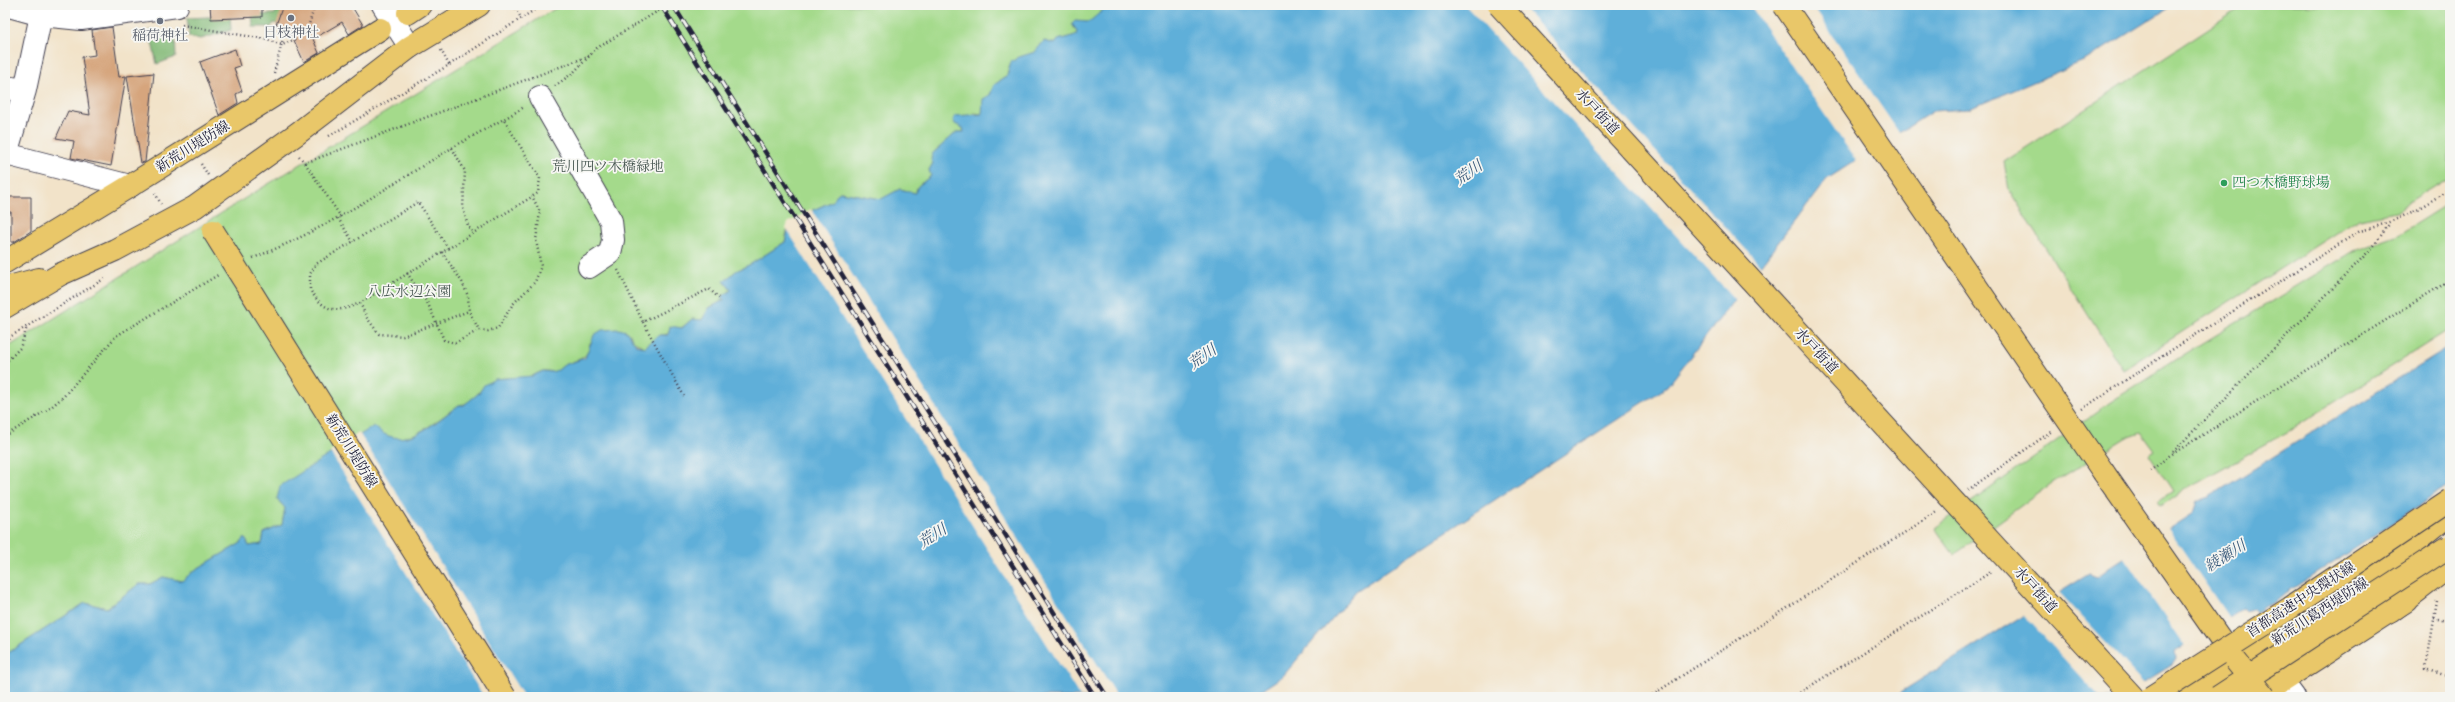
<svg xmlns="http://www.w3.org/2000/svg" width="2455" height="702" viewBox="0 0 2455 702" font-family="'Old Standard TT','Noto Serif JP',serif">
<style>
.green{fill:#a4da8b;stroke:#637e63}
.forest{fill:#83ba77;stroke:#526e59}
.water{fill:#5eafd9;stroke:#40688a}
.pier{fill:#f2e3c9}
.building{fill:#d6a57d}
.lines{fill:none;stroke-linecap:round;stroke-linejoin:round}
.minor-casing{stroke:#413f50;stroke-width:24}
.major-casing{stroke:#413f50;stroke-width:24}
.highway-casing{stroke:#413f50;stroke-width:24}
.path{stroke:#413f50;stroke-width:2.5;stroke-dasharray:1 3;stroke-linecap:butt}
.minor{stroke:#fff;stroke-width:22}
.major{stroke:#e9c769;stroke-width:22}
.highway{stroke:#e9c769;stroke-width:22}
.rail-casing{stroke:#22223b;stroke-width:4.5}
.rail{stroke:#f6f6f2;stroke-width:3;stroke-dasharray:9;stroke-linecap:butt}
.major-bridge-casing{stroke:#413f50;stroke-width:24;stroke-linecap:butt}
.highway-bridge-casing{stroke:#413f50;stroke-width:24;stroke-linecap:butt}
.major-bridge{stroke:#e9c769;stroke-width:22}
.highway-bridge{stroke:#e9c769;stroke-width:22}
.worship-dot{fill:#6b7280;stroke:#f6f6f2;stroke-width:1.5}
.leisure-dot{fill:#2e9e5b;stroke:#f6f6f2;stroke-width:1.5}
.labels{text-anchor:middle;dominant-baseline:central;stroke-width:3.5;stroke-linejoin:round;paint-order:stroke}
.worship-label{font-size:14px;fill:#5b616d;stroke:#f6f6f2}
.street-label{font-size:14px;fill:#22223b;stroke:#f6f6f2}
.park-label{font-size:14px;fill:#495953;stroke:#f6f6f2}
.leisure-label{font-size:14px;fill:#27864d;stroke:#f6f6f2;text-anchor:start}
.water-label{font-size:15px;font-style:italic;fill:#3a5a7a;stroke:#f6f6f2}
</style>
<rect width="100%" height="100%" fill="#f6f6f2"/>
<filter id="ink" filterUnits="userSpaceOnUse"><feTurbulence type="fractalNoise" baseFrequency=".025" numOctaves="2"/><feDisplacementMap in="SourceGraphic" scale="8" xChannelSelector="R" yChannelSelector="G"/><feConvolveMatrix kernelMatrix="1 2 1 2 8 2 1 2 1" color-interpolation-filters="sRGB"/></filter>
<filter id="wash" filterUnits="userSpaceOnUse"><feTurbulence type="fractalNoise" baseFrequency=".012" numOctaves="4" result="noise"/><feDisplacementMap in="SourceGraphic" scale="16" xChannelSelector="R" yChannelSelector="G"/><feGaussianBlur stdDeviation="0.9" result="paint"/><feColorMatrix in="noise" values="0 0 0 0 0 0 0 0 0 0 0 0 0 0 0 0 0 1.4 0 .05"/><feComposite in="paint" operator="in"/></filter>
<g filter="url(#wash)">
<rect width="100%" height="100%" fill="#f2e3c9"/>
<!-- green -->
<path class="green" d="M561 5H1109L1089 23 1073 26 1077 31 1076 35 1058 40 1055 44 1044 41C1042 44 1039 49 1036 51 1023 60 1010 55 1007 76L994 85 982 114 974 113 963 128 964 132H957L932 154 933 163 929 170 931 176 918 186 915 193 900 189 882 199 840 192 836 195 833 201 811 211 787 230 785 242 751 264 736 271 725 281 731 290 723 297 724 300 709 308 702 320 692 319C682 328 673 335 659 335L651 344 645 347 632 341 630 334 590 343C588 361 578 358 565 365 562 366 560 369 558 371 552 373 548 370 543 371 539 372 535 375 532 376 520 380 506 376 495 380 480 384 476 404 459 405 434 422 401 455 374 427L277 499 285 508 282 525 264 533 262 544 249 546 245 539 241 543 195 570 182 581 163 577 150 584H139L107 608 85 603 5 655V349L247 197Z
M2244 5H2450V177L2396 211 2359 218 2123 370 2009 190 2004 162Z
M2450 202V329L2289 431 2187 488 2161 506 2158 501 2173 491 2149 455 2155 451 2141 432 2127 437 2052 483 1954 555 1935 528 2109 403 2185 354 2354 251 2396 236Z"/>
<!-- forest -->
<path class="forest" d="M279 5H318L297 31 274 23 271 27H253L252 15 275 14Z
M230 16 231 30 201 39 189 37 187 18Z
M149 30 175 35 176 57 157 64Z"/>
<!-- water -->
<path class="water" d="M1109 5H2173L2086 60 1969 109 1933 111 1827 179 1667 387 1356 591 1283 676 1251 697H5V655L85 603 107 608 139 584H150L163 577 182 581 195 570 241 543 245 538 249 546 262 544 264 533 282 525 285 508 277 499 280 486 374 426C402 455 434 423 459 405H464L479 393 484 385 495 379 532 376 543 371 551 372 558 370 564 365 585 358 594 335 602 330 619 329 626 331 636 345 645 347 659 335H668L670 326 682 328 692 319 702 320 709 308 724 300 722 297 731 290 724 281 736 271 751 264 785 242 790 225 811 211 833 201 836 195 840 192 881 199 900 189 915 193 918 186 931 176 929 170 933 163 931 160 932 154 957 132H964L963 128 955 124 953 120 955 116 982 114 983 99 990 95 994 85 1007 76 1011 62 1019 57 1035 52 1044 41 1055 44 1058 40 1076 35 1077 31 1072 24 1075 21 1089 22Z
M2450 346V485L2257 612 2252 608 2245 611 2242 608 2175 651 2176 659 2172 665 2120 697H1893L2089 574 2097 577 2113 565 2193 513 2197 501 2209 497Z"/>
<!-- pier -->
<path class="pier" d="M1465 5H1521L1762 267 1736 301Z
M1750 5H1812L1900 134 1857 162Z
M811 209 1118 697H1080L786 228 788 223Z
M359 433 524 697H484L330 452Z
M2167 527 2229 618 2185 647 2123 556Z
M2058 591 2144 684 2124 697H2099L2022 613Z"/>
<g id="blocks">
<!-- building -->
<path class="building" d="M210 5H262V17L211 19Z
M283 5H351L363 25 349 34 342 22 313 39 319 53 304 62 292 36 279 30 281 26 276 25Z
M112 27 119 77 126 76 111 166 71 158 74 141 56 138 68 111 90 115 82 57 95 55 92 30Z
M235 49 240 66 234 68 242 91 236 94 238 103 219 115 200 62Z
M154 73 145 162 141 163 127 76Z
M5 197H31V231L14 242H11V212H5Z"/>
</g>
</g>
<g filter="url(#ink)">
<use href="#blocks" fill-opacity="0" stroke="#413f50" stroke-width="1"/>
<g class="lines">
<!-- minor casing -->
<g class="minor-casing">
<path id="minor" d="M5 5 41 15 81 19 177 6
M383 5 410 47
M41 15 25 90 6 154 130 186
M5 87 25 90
M540 97 611 221 613 240 610 253 589 267
M2282 681 2294 697"/>
</g>
<!-- major casing -->
<g class="major-casing">
<path id="major" d="M408 13 420 5
M5 262 130 186 380 29
M5 288 39 279
M5 307 61 274 115 250 195 207 298 133 410 47 479 5
M2190 697 2383 571
M2257 697 2406 601"/>
</g>
<!-- highway casing -->
<g class="highway-casing">
<path id="highway" d="M2104 473 2235 660
M2001 553 2133 697
M2367 581 2450 514
M2390 612 2450 566"/>
</g>
<!-- path -->
<path class="path" d="M517 5 515 7 521 18
M182 25 265 39 282 45 306 34 315 5
M441 50 449 65
M274 73 283 39
M555 86 574 72 597 48 668 5
M329 136 449 65 542 5
M452 148 465 171 463 208 468 226 473 233
M299 156 305 163 589 56
M305 163 341 217
M201 164 208 175
M155 193 161 204
M338 218 353 242
M448 248 418 202 316 264 310 274V290C325 313 337 313 360 303L538 193 540 178 504 120
M442 252 462 282 468 296 469 311 479 330
M253 258C321 232 380 192 442 154 469 137 497 124 524 107
M618 270 643 322 709 289 719 298
M407 273 428 304 444 340 455 343 479 330 488 331 498 328 513 304 535 282 541 266 536 240 540 212 532 196
M360 303 367 318 379 334 403 336 469 311
M643 322 684 396
M5 340 107 277
M5 363 20 348 27 327
M2082 409 2170 351 2360 231C2399 221 2417 210 2450 189
M5 436 50 408 64 396 116 336 218 275
M2173 452 2373 247 2390 223
M2150 471 2169 456 2450 280
M1968 490 2052 431
M2437 601 2426 669 2450 677
M2434 618 2450 622
M1649 697 1938 511
M1793 697 1991 572"/>
<!-- minor -->
<use href="#minor" class="minor"/>
<!-- major -->
<use href="#major" class="major"/>
<!-- highway -->
<use href="#highway" class="highway"/>
<!-- rail casing -->
<g class="rail-casing">
<path id="rail" d="M661 5 1095 697
M673 5 1107 697"/>
</g>
<!-- rail -->
<use href="#rail" class="rail"/>
<!-- major-bridge casing -->
<g class="major-bridge-casing">
<path id="major-bridge" d="M213 231 505 697"/>
</g>
<!-- highway-bridge casing -->
<g class="highway-bridge-casing">
<path id="highway-bridge" d="M1499 5 2001 553
M1784 5 2104 473
M2235 660 2265 697
M2151 697 2290 608 2450 500
M2218 697 2450 546"/>
</g>
<!-- major-bridge -->
<use href="#major-bridge" class="major-bridge"/>
<!-- highway-bridge -->
<use href="#highway-bridge" class="highway-bridge"/>
</g>
</g>
<!-- markers -->
<g class="worship-dot">
<circle cx="291" cy="18" r="4"/>
<circle cx="160" cy="21" r="4"/>
</g>
<circle class="leisure-dot" cx="2224" cy="183" r="4"/>
<g class="labels">
<!-- worship labels -->
<g class="worship-label">
<text x="291" y="33">日枝神社</text>
<text x="160" y="36">稲荷神社</text>
</g>
<!-- street labels -->
<g class="street-label">
<text transform="translate(1597 112) rotate(47)">水戸街道</text>
<text transform="translate(193 147) rotate(-32)">新荒川堤防線</text>
<text transform="translate(1816 351) rotate(47)">水戸街道</text>
<text transform="translate(351 451) rotate(58)">新荒川堤防線</text>
<text transform="translate(2035 590) rotate(48)">水戸街道</text>
<text transform="translate(2301 600) rotate(-33)">首都高速中央環状線</text>
<text transform="translate(2320 612) rotate(-33)">新荒川葛西堤防線</text>
</g>
<!-- park labels -->
<g class="park-label">
<text x="608" y="167">荒川四ツ木橋緑地</text>
<text x="409" y="292">八広水辺公園</text>
</g>
<!-- leisure labels -->
<g class="leisure-label">
<text x="2232" y="183">四つ木橋野球場</text>
</g>
<!-- water labels -->
<g class="water-label">
<text transform="translate(1469 174) rotate(-35)">荒川</text>
<text transform="translate(1203 358) rotate(-35)">荒川</text>
<text transform="translate(933 537) rotate(-33)">荒川</text>
<text transform="translate(2226 557) rotate(-32)">綾瀬川</text>
</g>
</g>
<!-- margin -->
<rect width="2455" height="702" fill="none" stroke="#f6f6f2" stroke-width="20"/>
</svg>
